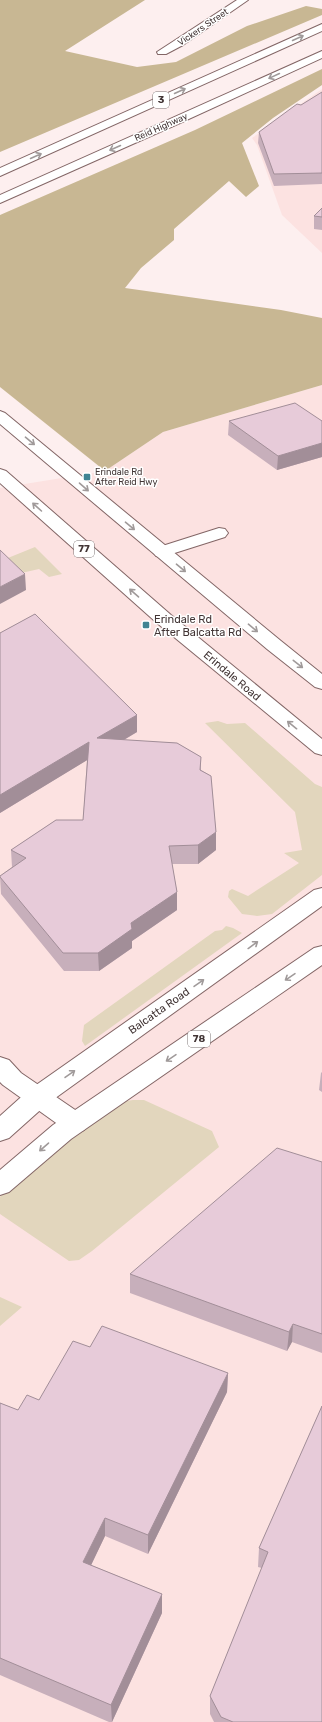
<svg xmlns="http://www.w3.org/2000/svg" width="322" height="1722" viewBox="0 0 322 1722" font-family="Rubik,sans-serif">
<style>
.built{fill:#fce2e1}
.green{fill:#e2d6bd}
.forest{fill:#c8b793}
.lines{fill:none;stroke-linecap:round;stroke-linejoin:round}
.minor-casing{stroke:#836666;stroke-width:2}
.major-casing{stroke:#836666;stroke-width:2}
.highway-casing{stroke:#836666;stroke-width:2}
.minor{fill:#fff;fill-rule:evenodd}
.major{fill:#fff;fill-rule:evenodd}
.highway{fill:#fff;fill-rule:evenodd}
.wall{fill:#c7afbb}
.shaded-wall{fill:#a28e98}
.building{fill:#e7cbd9;stroke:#a28e98}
.oneway{stroke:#a09a9a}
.poi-dot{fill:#408493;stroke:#fff;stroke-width:1.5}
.labels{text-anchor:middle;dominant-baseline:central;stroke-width:3;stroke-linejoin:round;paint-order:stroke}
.far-street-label{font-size:9px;fill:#423535;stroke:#fff}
.far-poi-label{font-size:9px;fill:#423535;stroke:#fff;text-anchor:start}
.shield{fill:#fff;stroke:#7b7272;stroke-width:1}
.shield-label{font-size:10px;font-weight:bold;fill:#423535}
.poi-label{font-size:11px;fill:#423535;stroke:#fff;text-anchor:start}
.street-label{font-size:11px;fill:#423535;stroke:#fff}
</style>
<rect width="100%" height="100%" fill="#fdefef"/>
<!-- built -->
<path class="built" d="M322 89V253L282 215 257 145 252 138Z
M322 385V1722H0V488L105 471 163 432Z"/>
<!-- green -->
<path class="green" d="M35 547 62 574 49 577 39 569 17 574 3 560Z
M218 721 227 724 245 723 315 784 322 787V875L272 914 257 916 242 914 228 897 229 891 232 889 248 896 299 863 284 853 302 850 295 812 205 723Z
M226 926 233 928 242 933 85 1046 82 1041 84 1025 215 931 222 930Z
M133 1100H144L212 1131 219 1147 92 1251 79 1260 69 1261 0 1214V1197L7 1188 120 1102Z
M0 1297 22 1307 0 1326Z"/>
<!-- forest -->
<path class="forest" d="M0 0H145L65 51 137 67 176 62 247 26 306 6 322 9V15L0 152Z
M322 69V85L273 118 242 143 259 186 246 197 229 181 174 229V240L141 268 125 288 281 310 322 318V385L163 432 105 471 0 387V215L195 130Z"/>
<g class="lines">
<!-- minor casing -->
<g class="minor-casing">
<path id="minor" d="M237 0H248L183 45 166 54H158L157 52Z
M219 528 225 529 228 533 225 537 162 557 156 556 153 552 156 548Z
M0 1057 9 1060 21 1073 84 1116 88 1123 84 1130 75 1133 66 1130 3 1085 0 1082Z"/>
</g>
<!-- major casing -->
<g class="major-casing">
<path id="major" d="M0 411 5 413 281 641 322 674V689L315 687 267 649 0 424Z
M0 469 6 471 171 615 322 739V755L315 753 157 623 0 483Z
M322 888V906L47 1104 9 1138 0 1141V1116L29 1090 314 890Z
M322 946V965L71 1139 9 1192 0 1195V1170L53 1125 314 948Z"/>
</g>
<!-- highway casing -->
<g class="highway-casing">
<path id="highway" d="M322 24V31L0 176V168Z
M322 51V58L180 123 0 203V195Z"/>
</g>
<!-- minor -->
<use href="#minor" class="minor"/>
<!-- major -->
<use href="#major" class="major"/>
<!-- highway -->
<use href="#highway" class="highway"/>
</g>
<!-- wall -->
<path class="wall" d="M322 92V184L274 186 258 143 259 132 301 105Z
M322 208V230L314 229V216Z
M229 421H322V457L277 470 228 435Z
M35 614 137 715V732L124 740 177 743 201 757V770L211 776 216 832V850L198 864H172L177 892V910L132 941V948L99 971H64L1 894 0 876 12 867 11 850 56 820H83L87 760 0 813V633Z
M322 1072V1092L319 1090 321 1073Z
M322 1162V1353L292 1342 287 1351 130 1293V1274Z
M90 1347 228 1373 227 1392 148 1554 105 1536 91 1565 162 1594V1613L112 1722H109L0 1675V1403L18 1410 39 1400Z
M322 1406V1722H214L210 1714V1696L262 1568 258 1567 259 1548Z"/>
<!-- shaded-wall -->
<path class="shaded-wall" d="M322 443V457L277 470 278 456Z
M25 574 26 590 0 604V587Z
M137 715V732L98 755 97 738Z
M89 742V759L0 813V795Z
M216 832V850L198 864V845Z
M177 892V910L132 941V948L99 971 98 953 131 923Z
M293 1324 292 1342 287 1351 289 1332Z
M228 1373 227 1392 148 1554V1535Z
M105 1518V1536L84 1580 83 1562Z
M162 1594V1613L112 1722 111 1705Z"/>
<!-- building -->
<path class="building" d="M322 92V173L274 174 259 132 297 104 301 105Z
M322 208V217L314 216Z
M295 403 322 421V443L278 456 229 421Z
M0 550 25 574 0 587Z
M35 614 137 715 97 738 177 743 201 757 200 770 211 776 216 832 198 845 169 846 177 892 131 923 132 929 98 953H63L0 877V876L26 858 11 850 56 820H83L89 742 0 795V633Z
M277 1148 322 1162V1334L293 1324 289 1332 130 1274Z
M102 1326 228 1373 148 1535 105 1518 83 1562 162 1594 111 1705 0 1658V1403L18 1410 27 1395 39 1400 73 1341 90 1347Z
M322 1406V1722H233L221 1717 210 1696 268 1552 259 1548Z"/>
<!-- one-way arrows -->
<defs><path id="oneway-shaft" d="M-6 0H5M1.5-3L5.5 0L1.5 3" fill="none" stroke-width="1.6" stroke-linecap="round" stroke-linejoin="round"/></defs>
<g class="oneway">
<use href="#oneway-shaft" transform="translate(298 38) rotate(-24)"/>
<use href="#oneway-shaft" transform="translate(274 76) rotate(155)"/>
<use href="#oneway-shaft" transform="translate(180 91) rotate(-24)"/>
<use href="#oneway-shaft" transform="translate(115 148) rotate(156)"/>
<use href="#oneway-shaft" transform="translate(36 156) rotate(-24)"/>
<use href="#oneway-shaft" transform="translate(30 441) rotate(40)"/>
<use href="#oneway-shaft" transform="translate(84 487) rotate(41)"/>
<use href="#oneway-shaft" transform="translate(37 507) rotate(-138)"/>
<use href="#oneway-shaft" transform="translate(130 526) rotate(40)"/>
<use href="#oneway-shaft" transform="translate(181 568) rotate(40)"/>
<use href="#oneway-shaft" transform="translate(134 593) rotate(-139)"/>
<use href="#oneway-shaft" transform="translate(253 628) rotate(40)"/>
<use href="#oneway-shaft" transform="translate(298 664) rotate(38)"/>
<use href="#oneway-shaft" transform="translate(292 725) rotate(-141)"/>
<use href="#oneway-shaft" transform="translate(253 945) rotate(-36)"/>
<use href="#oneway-shaft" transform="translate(290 977) rotate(146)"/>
<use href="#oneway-shaft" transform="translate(199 983) rotate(-35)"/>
<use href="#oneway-shaft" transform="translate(171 1058) rotate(146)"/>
<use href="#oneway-shaft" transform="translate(70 1074) rotate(-35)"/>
<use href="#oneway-shaft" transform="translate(44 1147) rotate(139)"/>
</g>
<!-- markers -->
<g class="poi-dot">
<rect x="83" y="473" width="8" height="8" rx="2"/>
<rect x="142" y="621" width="8" height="8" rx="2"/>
</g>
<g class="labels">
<!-- far-street labels -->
<g class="far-street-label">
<text transform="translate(203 27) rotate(-34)">Vickers Street</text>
<text transform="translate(161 127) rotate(-24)">Reid Highway</text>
</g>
<!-- far-poi labels -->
<g class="far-poi-label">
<text x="95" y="472">Erindale Rd<tspan x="95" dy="10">After Reid Hwy</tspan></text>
</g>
<!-- shield labels -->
<g class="shield">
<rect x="153" y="92" width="16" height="16" rx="3"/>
<rect x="74" y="541" width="20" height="16" rx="3"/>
<rect x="188" y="1031" width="22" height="16" rx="3"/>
</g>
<g class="shield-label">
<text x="161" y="100">3</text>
<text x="84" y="549">77</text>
<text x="199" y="1039">78</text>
</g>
<!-- poi labels -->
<g class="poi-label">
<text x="154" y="619">Erindale Rd<tspan x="154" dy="13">After Balcatta Rd</tspan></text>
</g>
<!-- street labels -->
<g class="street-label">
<text transform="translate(232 676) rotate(40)">Erindale Road</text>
<text transform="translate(159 1011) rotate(-35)">Balcatta Road</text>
</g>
</g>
</svg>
